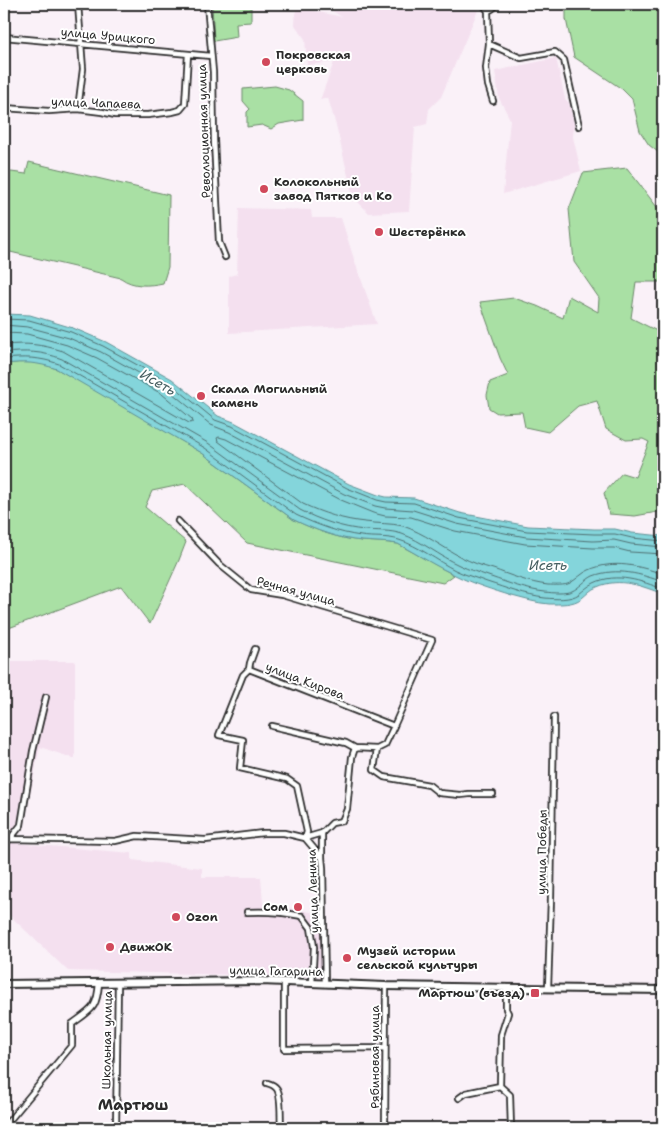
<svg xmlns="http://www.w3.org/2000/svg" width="667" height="1132" viewBox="0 0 667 1132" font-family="'Shantell Sans',sans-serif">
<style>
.built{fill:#f4e0ef}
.green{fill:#a9e0a4;stroke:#6a8668}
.water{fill:#84d5db;stroke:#609195}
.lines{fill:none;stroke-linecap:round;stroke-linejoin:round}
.shore{stroke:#4f6f71;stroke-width:1}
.minor-casing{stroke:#2b2b2b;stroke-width:8}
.secondary-casing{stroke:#2b2b2b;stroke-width:10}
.minor{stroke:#fff;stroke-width:4.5}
.secondary{stroke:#fff;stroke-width:6}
.poi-dot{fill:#d1495b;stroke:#fff;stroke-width:2}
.labels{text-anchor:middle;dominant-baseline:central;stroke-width:4;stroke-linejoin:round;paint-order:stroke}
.street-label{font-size:12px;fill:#2b2b2b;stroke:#fff}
.poi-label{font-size:12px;font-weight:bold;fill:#2b2b2b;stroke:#fff;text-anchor:start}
.water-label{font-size:14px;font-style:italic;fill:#465e60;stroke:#fff}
.quarter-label{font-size:15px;font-weight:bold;fill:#2b2b2b;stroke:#fff}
</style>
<rect width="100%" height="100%" fill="#faf1f8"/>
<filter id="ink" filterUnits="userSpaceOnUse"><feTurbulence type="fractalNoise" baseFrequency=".02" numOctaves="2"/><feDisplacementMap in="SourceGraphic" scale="10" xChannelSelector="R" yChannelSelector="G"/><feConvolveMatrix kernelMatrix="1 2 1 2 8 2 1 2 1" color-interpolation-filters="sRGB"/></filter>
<g filter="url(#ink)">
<!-- built -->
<path class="built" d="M333 4H468L479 8 441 97 429 109 427 124 415 127 409 211 369 213 353 197 337 129 328 98 320 100 334 62 307 65 305 39 295 25 296 7 342 17 331 10Z
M556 58 565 99 569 103 574 124 573 137 581 171 503 194 510 119 499 98 495 71Z
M239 208 311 210 312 218H341L354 259 377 324 229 333V276L237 274Z
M4 661H75V759L40 747 24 824 13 843 132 853V860L202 868V877H261L263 903 321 914V977L68 971 4 910Z"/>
<!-- green -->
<path class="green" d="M212 4H251V22L236 23 237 37 214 41Z
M566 4H663V156L649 145 640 131 632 99 622 89 574 57 566 19Z
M275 86 289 90 303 101V120L279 124 271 129 262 125 247 127V112L250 109 243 101V89Z
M29 162 169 195 168 267 163 283C149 286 133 287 121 278L6 251 8 236 4 231V171L26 174Z
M627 168 663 215V282H636L631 318 661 333 663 332V511L635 516 609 514 604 493 622 473 635 477 649 442 643 439 626 440 606 429 597 401 578 406 548 432 525 427 522 412 497 413 489 408 487 395 490 382 508 375 500 358 480 302 514 298 537 306 563 318 569 296 598 312 599 298 574 262 569 209 583 173Z
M23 362 40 363 57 369 94 389 202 453 294 520C315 530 339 539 362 541 374 542 386 542 398 544L454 575 443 583 247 543 185 484 152 491 145 507 186 542 179 560 150 624 121 586 6 629 4 628V364Z"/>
<!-- water -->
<path class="water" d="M4 314 30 315 73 328 106 342 172 379 218 416 234 422 349 484 378 495 386 497 414 498 460 513 528 526 594 529H615L632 533 663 536V594C642 586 620 577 597 587 591 589 587 594 582 598 573 605 560 604 549 604 536 603 524 599 512 596 493 590 473 584 455 575 435 566 417 554 398 544 386 542 374 542 362 541 339 539 315 530 294 520L202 453 57 369C36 362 26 362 4 364Z"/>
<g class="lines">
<!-- shore -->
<path class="shore" d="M4 319 29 320 71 332 103 346 170 383 215 420 232 426 347 488 377 500 386 502 414 503 459 518 527 531 594 534H615L632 538 663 541
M4 325 28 327 69 338 101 352 166 388 211 425 229 432 344 494 375 506 385 508 413 510 457 524 526 537 593 541 614 540 631 544 663 547
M4 333 27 334 67 345 97 358 162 394 192 419 193 422 189 423 63 351C40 344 28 343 4 345
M4 353C26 351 42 351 62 359L208 443 300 510C319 520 342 528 365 530 377 531 390 530 402 534 422 541 439 556 459 565 469 570 480 573 491 577 508 583 527 590 545 592 553 593 565 594 572 591 579 588 585 580 593 576 617 567 641 574 663 582
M4 359C25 357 39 357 59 364L205 448 296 515C317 525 339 533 361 536 373 538 387 536 399 540 419 546 437 561 455 570 465 575 477 578 487 582 506 588 526 596 545 598 556 599 570 600 579 594 584 590 588 586 594 583 617 572 641 581 663 589
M663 554 630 552 614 548H593L525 544 455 531 411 517 385 516 373 513 341 500 226 439 219 437 217 438 218 441 303 504C322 513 344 520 365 522 378 524 391 523 403 526 424 533 442 547 461 557 471 562 482 566 493 569 510 575 529 583 548 585 554 585 565 586 570 583 577 579 582 573 589 570 614 559 639 566 663 574"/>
<!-- minor casing -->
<g class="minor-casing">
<path id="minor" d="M78 4 83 69 78 109
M207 4 213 72 214 140 219 242 225 257
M483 4 488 11 489 44 486 68 488 85 493 101
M488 11 492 9 498 4
M4 37 211 56
M489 44 521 58 555 52 564 60 579 126
M4 108 49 111 78 109 102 112 115 115H148L172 112 180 110 185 104 188 54
M178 521 219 564 251 590 282 595 432 640 394 726 385 745 377 749 355 748 352 757 347 809 342 821 332 823 322 833V858L323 868 325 984
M249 669 250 663 255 649
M272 726 346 743 355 748
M377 749 374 770 384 777 429 785 439 793 460 795 469 794H493
M10 839 115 841 137 836 205 840 263 833H284L305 838 322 833
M4 844 10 839 21 825 33 751 46 697
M322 858 305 838 307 832 297 786 287 779 240 768 243 740 219 735 243 675 249 669 394 726
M247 912C266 911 283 912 302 916L311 928 314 947 312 983
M284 981V1049L385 1048
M548 988 551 898 554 717
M267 1083C271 1084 275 1086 277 1089 282 1097 280 1117 281 1127L364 1128
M500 1086 501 1035 508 1013 506 1009V987
M459 1098 466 1093 500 1086 510 1095 511 1128
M4 1127 72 1045V1024C92 1009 97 1009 99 983
M116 1128 118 983
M385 1128 386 986"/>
</g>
<!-- secondary casing -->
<g class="secondary-casing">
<path id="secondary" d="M4 984 261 981 386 986 663 990"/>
</g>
<!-- minor -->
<use href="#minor" class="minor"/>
<!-- secondary -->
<use href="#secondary" class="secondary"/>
</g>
</g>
<!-- markers -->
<g class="poi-dot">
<circle cx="266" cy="62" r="5"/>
<circle cx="264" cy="189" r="5"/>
<circle cx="379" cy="232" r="5"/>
<circle cx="201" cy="396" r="5"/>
<circle cx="298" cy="907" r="5"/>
<circle cx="176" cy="917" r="5"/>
<circle cx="110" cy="947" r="5"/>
<circle cx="347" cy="958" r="5"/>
<rect x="530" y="988" width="10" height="10" rx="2.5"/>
</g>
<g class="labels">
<!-- street labels -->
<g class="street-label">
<text transform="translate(108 36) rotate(5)">улица Урицкого</text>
<text transform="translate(96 103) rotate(2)">улица Чапаева</text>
<text transform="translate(204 131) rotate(-92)">Революционная улица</text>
<text transform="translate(296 591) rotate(15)">Речная улица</text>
<text transform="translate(305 681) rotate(21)">улица Кирова</text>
<text transform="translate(542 852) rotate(-89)">улица Победы</text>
<text transform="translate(313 891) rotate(-92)">улица Ленина</text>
<text transform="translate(276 971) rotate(1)">улица Гагарина</text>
<text transform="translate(107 1040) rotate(-89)">Школьная улица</text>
<text transform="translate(375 1057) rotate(-90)">Рябиновая улица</text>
</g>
<!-- poi labels -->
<g class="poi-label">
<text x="276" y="55">Покровская<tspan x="276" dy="14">церковь</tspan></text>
<text x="274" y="182">Колокольный<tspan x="274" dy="14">завод Пятков и Ко</tspan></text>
<text x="389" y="232">Шестерёнка</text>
<text x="211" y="389">Скала Могильный<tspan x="211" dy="14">камень</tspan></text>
<text x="288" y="907" text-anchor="end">Сом</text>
<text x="186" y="917">Ozon</text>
<text x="120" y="947">ДвижОК</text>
<text x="357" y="951">Музей истории<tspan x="357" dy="14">сельской культуры</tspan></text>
<text x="525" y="993" text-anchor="end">Мартюш (въезд)</text>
</g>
<!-- water labels -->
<g class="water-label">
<text transform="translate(158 382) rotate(30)">Исеть</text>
<text x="548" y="565">Исеть</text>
</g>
<!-- quarter labels -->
<g class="quarter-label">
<text x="133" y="1105">Мартюш</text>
</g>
</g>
<!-- margin -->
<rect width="667" height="1132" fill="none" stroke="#fff" stroke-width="20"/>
<rect x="10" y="10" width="647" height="1112" fill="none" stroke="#2b2b2b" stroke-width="2" filter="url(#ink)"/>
</svg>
